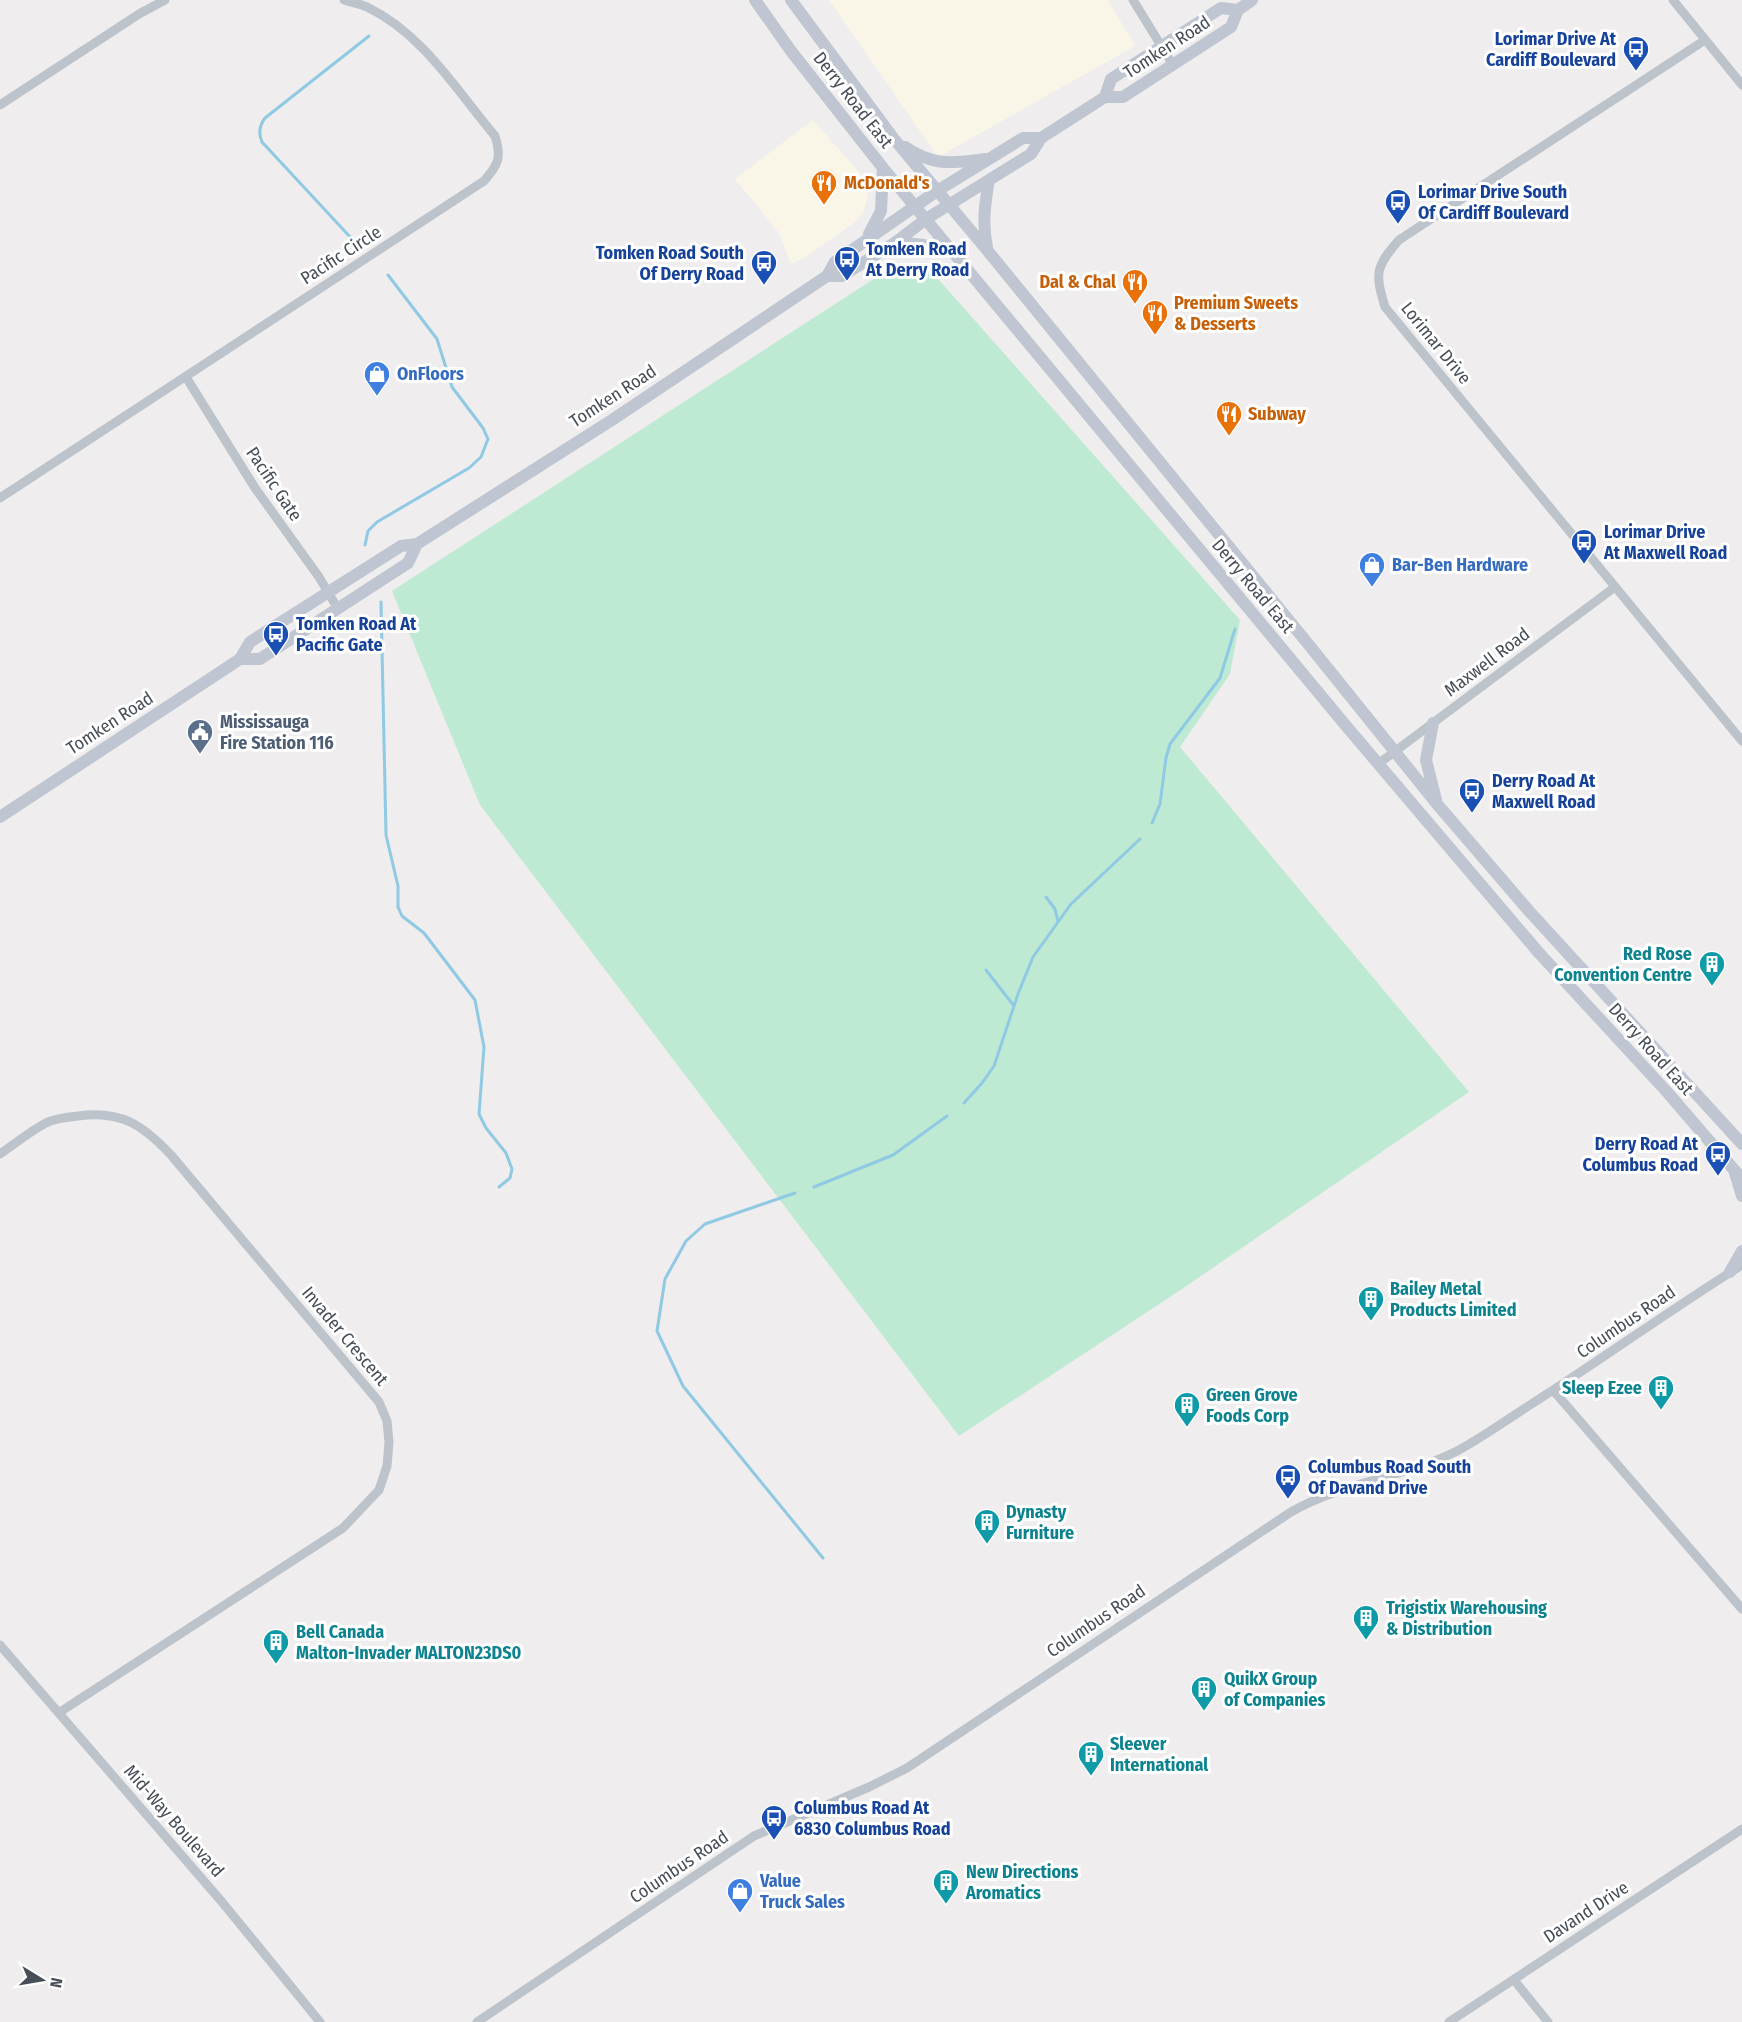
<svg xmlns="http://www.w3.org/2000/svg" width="1742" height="2022" viewBox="0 0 1742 2022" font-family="'Fira Sans Condensed',sans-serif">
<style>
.commercial{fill:#faf6e7}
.green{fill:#beead3}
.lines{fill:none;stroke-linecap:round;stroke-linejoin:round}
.stream{stroke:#8fc9e3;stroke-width:3}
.street{stroke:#bcc3cb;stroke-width:9}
.secondary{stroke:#bfc6d2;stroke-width:12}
.labels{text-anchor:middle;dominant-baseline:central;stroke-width:6;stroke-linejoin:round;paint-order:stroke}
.transit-label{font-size:18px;font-weight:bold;fill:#164399;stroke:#fff;text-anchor:start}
.street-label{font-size:18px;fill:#474e58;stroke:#fff}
.food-label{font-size:18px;font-weight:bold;fill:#c56008;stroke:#fff;text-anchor:start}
.shop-label{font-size:18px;font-weight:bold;fill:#366cbe;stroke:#fff;text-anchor:start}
.service-label{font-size:18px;font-weight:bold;fill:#4e5e75;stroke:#fff;text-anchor:start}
.culture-label{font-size:18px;font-weight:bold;fill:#0d838f;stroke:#fff;text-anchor:start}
</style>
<rect width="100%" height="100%" fill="#efeded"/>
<!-- commercial -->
<path class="commercial" d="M829 0H1108L1135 46 938 157Z
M813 120 865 179 868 195 864 211 854 223 804 258 791 264 779 233 735 179Z"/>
<!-- green -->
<path class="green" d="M901 265 931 271 1240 620 1230 674 1180 747 1469 1092 1182 1289 959 1436 480 805 392 591 883 273Z"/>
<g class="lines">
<!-- stream -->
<path class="stream" d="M352 239 262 142C258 133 259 126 265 118L369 36
M365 545 368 531 377 522 469 468 481 457 488 439 483 428 452 387 437 339 388 275
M381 602 386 835 398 886V907L402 916 424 933 475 1000 484 1047 479 1114 486 1128 506 1153 512 1169 510 1178 499 1187
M1152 823 1160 804 1166 758 1170 744 1220 678 1235 629
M1046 897 1055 909 1058 922
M986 970 1014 1006
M964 1103 982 1083 994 1066 1018 994 1033 957 1071 904 1140 839
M814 1187 893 1155 947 1116
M795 1193 705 1224 686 1241 665 1279 657 1331 683 1386 823 1558"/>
<!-- street -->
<path class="street" d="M1133 0 1173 65
M1673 0 1742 85
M1705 40 1399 240C1375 267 1375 274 1385 307L1742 741
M0 105 139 14 165 0
M186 377 255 488 319 577 338 609
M0 498 484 181C498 165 502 158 495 136 457 91 422 33 367 7 360 4 351 2 344 0
M1378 764 1615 587
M0 1154C15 1144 30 1131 46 1123 55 1118 68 1117 78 1116 121 1110 143 1125 171 1155L379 1402 387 1421 389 1442 387 1466 379 1490 343 1528 60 1712
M1553 1390 1742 1609
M0 1645 222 1902 320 2022
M1514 1980 1548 2022
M477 2022 754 1836 869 1787 907 1768 1291 1512C1342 1482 1404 1478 1457 1451 1482 1438 1506 1420 1530 1405 1601 1360 1670 1310 1742 1265
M1449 2022 1742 1829"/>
<!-- secondary -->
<path class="secondary" d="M755 0 791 51 883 168 1347 727 1539 953 1668 1093 1742 1179
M791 0 894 139 987 250 1309 645 1437 804 1529 911 1742 1144
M1105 97 1111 79 1221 8 1238 10
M905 147C935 167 952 163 986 159
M869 234 881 211 883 168
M896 242 924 245 953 252
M987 247C982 224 985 203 989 180
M827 276H842L896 242 926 219 1031 154 1041 138 1105 97H1123L1231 27 1238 10 1252 0
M240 659H260L408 563 417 544
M1433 723 1426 760 1436 800
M0 817 240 659 250 642 401 546 417 544 612 420 827 276 835 262 937 191 1023 138H1041
M1735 1173 1742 1196
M1730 1272 1742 1251"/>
</g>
<!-- icons -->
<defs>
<g id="bus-pin" transform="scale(1.35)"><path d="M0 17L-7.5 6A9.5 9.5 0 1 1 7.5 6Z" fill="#1a4fb4" stroke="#fff"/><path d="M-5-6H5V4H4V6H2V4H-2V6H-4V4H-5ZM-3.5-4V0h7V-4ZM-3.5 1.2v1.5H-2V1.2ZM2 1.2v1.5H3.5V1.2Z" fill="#fff"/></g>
<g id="restaurant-pin" transform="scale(1.35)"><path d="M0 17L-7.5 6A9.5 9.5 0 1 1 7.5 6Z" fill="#e8710a" stroke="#fff"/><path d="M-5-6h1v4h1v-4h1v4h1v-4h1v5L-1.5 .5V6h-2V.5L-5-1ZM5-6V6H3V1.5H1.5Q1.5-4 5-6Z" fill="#fff"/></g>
<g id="shop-pin" transform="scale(1.35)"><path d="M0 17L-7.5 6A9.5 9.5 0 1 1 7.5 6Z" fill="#3f7fe0" stroke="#fff"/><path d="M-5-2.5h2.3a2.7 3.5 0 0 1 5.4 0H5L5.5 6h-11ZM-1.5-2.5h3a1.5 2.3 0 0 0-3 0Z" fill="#fff"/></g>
<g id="civic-pin" transform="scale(1.35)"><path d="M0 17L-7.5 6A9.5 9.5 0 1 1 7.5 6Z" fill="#5c6f8a" stroke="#fff"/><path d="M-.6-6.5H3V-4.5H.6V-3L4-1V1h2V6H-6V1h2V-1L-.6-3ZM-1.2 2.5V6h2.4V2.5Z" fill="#fff"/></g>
<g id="building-pin" transform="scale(1.35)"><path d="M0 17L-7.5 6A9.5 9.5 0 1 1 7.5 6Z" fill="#0f9aa8" stroke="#fff"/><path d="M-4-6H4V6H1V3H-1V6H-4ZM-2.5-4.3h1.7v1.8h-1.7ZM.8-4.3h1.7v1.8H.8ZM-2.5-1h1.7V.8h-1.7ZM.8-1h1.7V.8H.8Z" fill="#fff"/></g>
</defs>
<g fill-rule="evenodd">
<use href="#bus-pin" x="1636" y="49"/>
<use href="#restaurant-pin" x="824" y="183"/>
<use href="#bus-pin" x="1398" y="202"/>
<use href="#bus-pin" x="847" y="259"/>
<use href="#bus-pin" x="764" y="263"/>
<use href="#restaurant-pin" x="1135" y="282"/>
<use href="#restaurant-pin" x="1155" y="313"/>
<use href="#shop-pin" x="377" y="374"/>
<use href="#restaurant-pin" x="1229" y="414"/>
<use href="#bus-pin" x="1584" y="542"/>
<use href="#shop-pin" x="1372" y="565"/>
<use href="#bus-pin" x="276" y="634"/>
<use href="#civic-pin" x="200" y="732"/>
<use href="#bus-pin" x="1472" y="791"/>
<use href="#building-pin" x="1712" y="964"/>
<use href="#bus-pin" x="1718" y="1154"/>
<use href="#building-pin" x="1371" y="1299"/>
<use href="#building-pin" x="1661" y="1388"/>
<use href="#building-pin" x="1187" y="1405"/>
<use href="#bus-pin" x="1288" y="1477"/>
<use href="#building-pin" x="987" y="1522"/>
<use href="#building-pin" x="1366" y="1618"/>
<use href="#building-pin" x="276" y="1642"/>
<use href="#building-pin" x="1204" y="1689"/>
<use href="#building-pin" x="1091" y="1754"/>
<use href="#bus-pin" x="774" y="1818"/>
<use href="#building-pin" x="946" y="1882"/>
<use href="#shop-pin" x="740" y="1891"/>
</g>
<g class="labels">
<!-- transit labels -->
<g class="transit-label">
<text x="1616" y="39" text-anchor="end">Lorimar Drive At<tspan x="1616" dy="21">Cardiff Boulevard</tspan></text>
<text x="1418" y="192">Lorimar Drive South<tspan x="1418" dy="21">Of Cardiff Boulevard</tspan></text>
<text x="866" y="249">Tomken Road<tspan x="866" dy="21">At Derry Road</tspan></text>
<text x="744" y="253" text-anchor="end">Tomken Road South<tspan x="744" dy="21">Of Derry Road</tspan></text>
<text x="1604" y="532">Lorimar Drive<tspan x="1604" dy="21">At Maxwell Road</tspan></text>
<text x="296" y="624">Tomken Road At<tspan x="296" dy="21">Pacific Gate</tspan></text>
<text x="1492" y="781">Derry Road At<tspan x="1492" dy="21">Maxwell Road</tspan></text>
<text x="1698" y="1144" text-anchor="end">Derry Road At<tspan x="1698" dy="21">Columbus Road</tspan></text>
<text x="1308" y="1467">Columbus Road South<tspan x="1308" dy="21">Of Davand Drive</tspan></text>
<text x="794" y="1808">Columbus Road At<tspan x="794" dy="21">6830 Columbus Road</tspan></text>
</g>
<!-- street labels -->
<g class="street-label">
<text transform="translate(1167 47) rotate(-33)">Tomken Road</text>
<text transform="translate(853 100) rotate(52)">Derry Road East</text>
<text transform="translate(341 255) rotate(-33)">Pacific Circle</text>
<text transform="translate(1436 343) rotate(51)">Lorimar Drive</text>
<text transform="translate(613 396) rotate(-33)">Tomken Road</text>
<text transform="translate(274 484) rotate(56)">Pacific Gate</text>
<text transform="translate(1253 586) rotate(50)">Derry Road East</text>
<text transform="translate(1487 662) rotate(-37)">Maxwell Road</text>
<text transform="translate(110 723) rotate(-33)">Tomken Road</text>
<text transform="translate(1651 1049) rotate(48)">Derry Road East</text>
<text transform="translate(1626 1322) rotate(-34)">Columbus Road</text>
<text transform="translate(345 1336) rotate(50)">Invader Crescent</text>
<text transform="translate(1096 1621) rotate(-34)">Columbus Road</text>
<text transform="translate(174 1821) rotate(49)">Mid-Way Boulevard</text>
<text transform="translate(679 1867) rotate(-34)">Columbus Road</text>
<text transform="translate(1586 1912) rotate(-33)">Davand Drive</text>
</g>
<!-- food labels -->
<g class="food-label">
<text x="844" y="183">McDonald's</text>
<text x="1116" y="282" text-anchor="end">Dal &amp; Chal</text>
<text x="1174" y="303">Premium Sweets<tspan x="1174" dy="21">&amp; Desserts</tspan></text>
<text x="1248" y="414">Subway</text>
</g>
<!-- shop labels -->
<g class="shop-label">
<text x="397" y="374">OnFloors</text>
<text x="1392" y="565">Bar-Ben Hardware</text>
<text x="760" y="1881">Value<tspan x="760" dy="21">Truck Sales</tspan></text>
</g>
<!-- service labels -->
<g class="service-label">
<text x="220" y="722">Mississauga<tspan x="220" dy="21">Fire Station 116</tspan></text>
</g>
<!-- culture labels -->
<g class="culture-label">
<text x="1692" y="954" text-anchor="end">Red Rose<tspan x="1692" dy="21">Convention Centre</tspan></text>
<text x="1390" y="1289">Bailey Metal<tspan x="1390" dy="21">Products Limited</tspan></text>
<text x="1642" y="1388" text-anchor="end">Sleep Ezee</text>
<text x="1206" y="1395">Green Grove<tspan x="1206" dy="21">Foods Corp</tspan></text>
<text x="1006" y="1512">Dynasty<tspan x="1006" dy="21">Furniture</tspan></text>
<text x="1386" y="1608">Trigistix Warehousing<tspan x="1386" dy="21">&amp; Distribution</tspan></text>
<text x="296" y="1632">Bell Canada<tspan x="296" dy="21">Malton-Invader MALTON23DS0</tspan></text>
<text x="1224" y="1679">QuikX Group<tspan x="1224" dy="21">of Companies</tspan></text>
<text x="1110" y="1744">Sleever<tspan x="1110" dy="21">International</tspan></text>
<text x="966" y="1872">New Directions<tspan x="966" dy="21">Aromatics</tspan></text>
</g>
</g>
<!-- north arrow -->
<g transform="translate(42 1980) rotate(101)" stroke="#ffffff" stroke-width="4.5" paint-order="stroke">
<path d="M0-4.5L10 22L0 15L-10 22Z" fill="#474e58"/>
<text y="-9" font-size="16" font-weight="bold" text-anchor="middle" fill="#474e58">N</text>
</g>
</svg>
